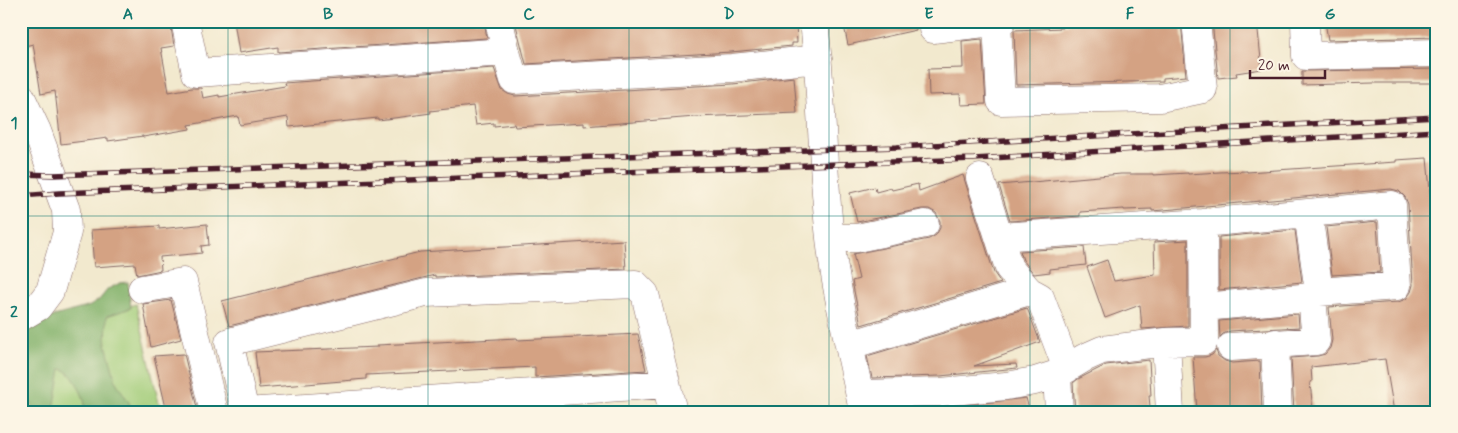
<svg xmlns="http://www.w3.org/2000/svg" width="1458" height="433" viewBox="0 0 1458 433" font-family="Mynerve,sans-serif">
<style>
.green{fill:#a1cc78;stroke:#767652}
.forest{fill:#80b068;stroke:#65684a}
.building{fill:#d4a283}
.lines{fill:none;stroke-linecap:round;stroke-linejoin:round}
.minor-casing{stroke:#856664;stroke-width:29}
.minor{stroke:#fff;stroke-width:28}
.rail-casing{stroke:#4a1f2b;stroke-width:5.5}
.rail{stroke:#fcf5e5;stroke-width:4;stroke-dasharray:11;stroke-linecap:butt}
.grid{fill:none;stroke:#0f766e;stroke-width:1;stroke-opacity:0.55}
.neatline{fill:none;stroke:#0f766e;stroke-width:2}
.grid-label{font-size:16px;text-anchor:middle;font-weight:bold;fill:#0f766e}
</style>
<rect width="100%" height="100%" fill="#fcf5e5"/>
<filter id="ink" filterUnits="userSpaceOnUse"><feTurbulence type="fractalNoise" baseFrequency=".02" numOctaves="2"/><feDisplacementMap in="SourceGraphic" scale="10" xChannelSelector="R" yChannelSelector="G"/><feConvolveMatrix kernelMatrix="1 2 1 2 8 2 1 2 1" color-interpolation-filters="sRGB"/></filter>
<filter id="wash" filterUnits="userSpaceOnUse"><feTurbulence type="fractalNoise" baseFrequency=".0096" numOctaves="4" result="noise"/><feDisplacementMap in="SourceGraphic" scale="20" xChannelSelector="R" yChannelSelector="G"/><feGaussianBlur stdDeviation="1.12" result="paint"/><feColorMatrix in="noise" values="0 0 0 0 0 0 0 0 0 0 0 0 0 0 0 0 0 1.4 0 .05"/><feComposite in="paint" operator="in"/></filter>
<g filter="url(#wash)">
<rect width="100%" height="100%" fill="#f2e9ce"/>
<!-- green -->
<path class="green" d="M136 304 161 412H37L31 337Z"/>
<!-- forest -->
<path class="forest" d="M128 282 131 308 107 316 106 344 116 382 130 404 125 412H84C84 408 85 403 84 400 81 390 71 370 61 369L55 404 51 412H34C29 397 24 390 22 373L28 371 25 332 27 327 47 318 90 306 99 300 108 289 120 283Z"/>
<g id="blocks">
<!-- building -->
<path class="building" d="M21 21H170L174 46 161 48 169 92 192 88H201L203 98 219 95V97L285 86 284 83 494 68 502 90 508 94 515 96 733 84 794 77 797 113 695 117 584 126V123L515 127 514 124 494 126V123L476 125 473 106 430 111 431 113 402 117 378 120V118L289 127 288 117 240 125 238 116 189 125 190 129 143 137V136L108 141V138L61 144 55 91 41 94 33 44 21 47Z
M234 21H484L487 38 278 52V47L239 53Z
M515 21H796L797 43H792V46L731 52 526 64Z
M843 21H915L916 30 848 45Z
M1096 21H1181L1186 76 1163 78V81L1016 85 1014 30 1063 28V25Z
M1212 21H1257L1262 69 1236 73 1237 76 1218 78Z
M1325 21H1437V37L1328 40Z
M982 39 986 104 961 105 960 94 929 95 928 69 963 68 962 41Z
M1437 69V83H1373L1302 85V71Z
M1427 158 1437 265V296H1434L1436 311H1434L1435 326H1431L1437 372H1434L1436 392H1431L1433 410 1422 412H1394L1385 359 1311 367 1312 382H1310L1313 411 1294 412 1291 358 1318 356 1325 354 1330 348 1332 340 1329 307 1398 302 1406 299 1411 292 1413 285 1408 204 1405 197 1399 191 1391 189 1152 211V209L1124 210V209L1080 212V216L1010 221 999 185 1121 174H1153V175L1188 173V174L1220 172 1247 171V172L1396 162V160Z
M963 175 994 273 1001 283 861 325 852 281 859 279 853 254 929 239 936 235 940 228V221L936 213 929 209H922L857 222 850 193 875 187 876 192 891 188 892 190 918 184 919 191Z
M1377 222 1380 272 1332 275 1326 227Z
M207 224 209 245 201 246 202 253 160 257 161 270 137 275 135 264 94 267 91 230 159 226V229Z
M1295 230 1302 282 1219 290V237Z
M624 240 626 269 435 277V275L229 326 222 301 420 252Z
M1188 240V326L1142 329 1140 305 1105 318 1087 267 1107 260 1114 281 1155 275 1154 242Z
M1084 247 1086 265 1050 269V272L1034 274 1023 260 1020 251Z
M171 300 181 339 151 347 143 304Z
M1027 308 1040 342 974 366 1016 364 1017 368 940 376 872 378 867 356Z
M1298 314 1299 327 1230 331 1223 334 1220 337 1219 321Z
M638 334 646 370 535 377V367L366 375V379L259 388 255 352 378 347V345L517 338 518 340Z
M1216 350 1218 356 1225 361 1232 363 1260 361 1262 412H1197L1193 357H1205L1212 355Z
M184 354 198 412H167L154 356Z
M1149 360 1151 396H1149L1150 407 1146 408V412H1075L1073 383 1078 379 1106 365Z
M1026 398 1030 412H878V409L942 408Z"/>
</g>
</g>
<g filter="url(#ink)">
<use href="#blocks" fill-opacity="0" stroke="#856664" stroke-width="1"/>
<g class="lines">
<!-- minor casing -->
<g class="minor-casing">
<path id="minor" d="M185 21 196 73 506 52 514 80 732 68 818 59
M499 21 506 52
M814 21C822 93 822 166 830 238 836 296 852 354 863 411
M933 21V29L1002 21
M1305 21 1306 56 1437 53
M997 22 1001 101 1160 98 1203 89 1196 21
M21 97 37 131 66 210 67 232 50 291 38 307 21 317
M980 178 1009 268 1029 291 1040 297 1067 369
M999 237 1203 223 1308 213 1319 292 1397 286 1392 205 1308 213
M830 238H857L925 224
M142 289 183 282 214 412
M1204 307 1312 297
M1166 342 1170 412
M1275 343 1278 412
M850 345 1029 291
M1231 347 1316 341 1312 297 1319 292
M1057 374 1059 412
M860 394 941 392 1006 386 1035 381 1057 374 1084 358 1102 350 1166 342 1204 341 1203 223
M245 412 229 342 426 293 635 284 645 294 673 412
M245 412 666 384"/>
</g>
<!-- minor -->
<use href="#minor" class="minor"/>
<!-- rail casing -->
<g class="rail-casing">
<path id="rail" d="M21 174 53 175 897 147 1437 117
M21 196 59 193 974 159 1437 131"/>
</g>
<!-- rail -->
<use href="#rail" class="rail"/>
</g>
</g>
<!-- grid -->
<path class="grid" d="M228 21V412M428 21V412M629 21V412M829 21V412M1030 21V412M1230 21V412M21 216H1437"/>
<!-- margin -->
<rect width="1458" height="433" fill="none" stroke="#fcf5e5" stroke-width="55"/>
<!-- scale -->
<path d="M1250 70v8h75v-8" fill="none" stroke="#4a1f2b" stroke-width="2.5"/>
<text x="1258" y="70" font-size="15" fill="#4a1f2b" stroke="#fcf5e5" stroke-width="4" paint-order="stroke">20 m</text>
<rect x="28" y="28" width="1402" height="378" class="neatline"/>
<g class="grid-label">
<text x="128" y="19">A</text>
<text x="328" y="19">B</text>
<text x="529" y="19">C</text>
<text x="729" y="19">D</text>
<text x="929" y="19">E</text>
<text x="1130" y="19">F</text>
<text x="1330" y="19">G</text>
<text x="14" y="128">1</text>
<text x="14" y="317">2</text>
</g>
</svg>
